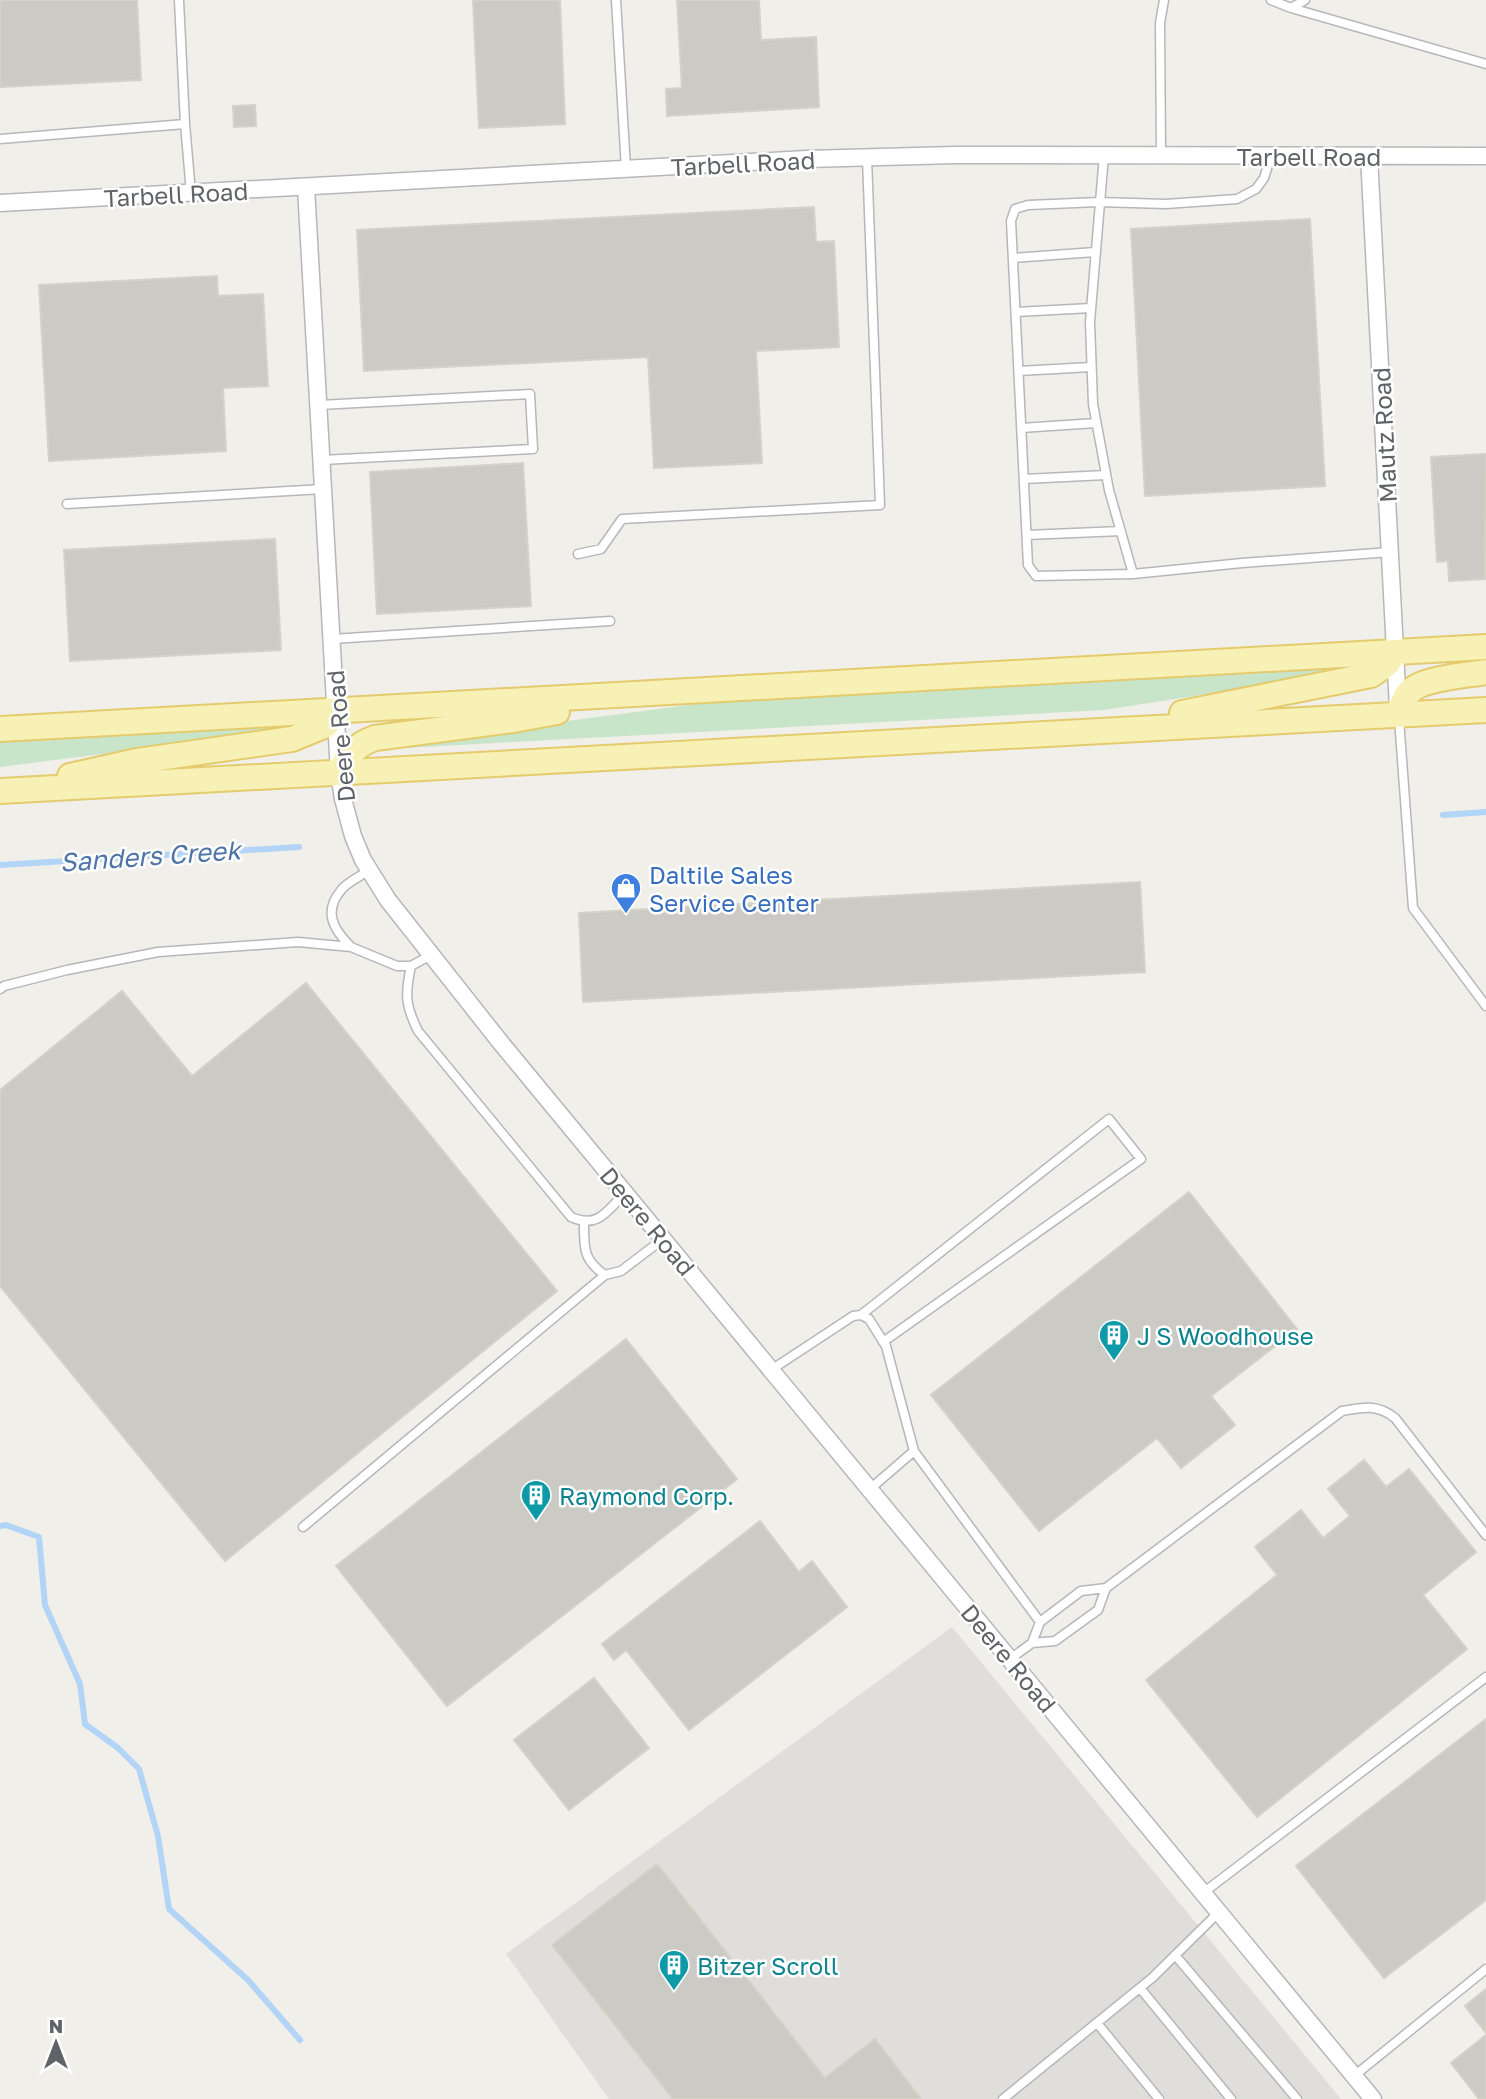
<svg xmlns="http://www.w3.org/2000/svg" width="1486" height="2099" viewBox="0 0 1486 2099" font-family="'Golos Text',sans-serif">
<style>
.industrial{fill:#dfdeda}
.green{fill:#c8e5ca}
.lines{fill:none;stroke-linecap:round;stroke-linejoin:round}
.stream{stroke:#b2d4f7;stroke-width:6}
.building{fill:#cccac5;stroke:#d4d1c7;stroke-width:2}
.service-casing{stroke:#b5b7bb;stroke-width:11}
.minor-casing{stroke:#b5b7bb;stroke-width:19}
.primary-casing{stroke:#e4cb6d;stroke-width:28}
.service{stroke:#fff;stroke-width:8}
.minor{stroke:#fff;stroke-width:16}
.primary{stroke:#f7f1b6;stroke-width:24}
.labels{text-anchor:middle;dominant-baseline:central;stroke-width:5;stroke-linejoin:round;paint-order:stroke}
.street-label{font-size:24px;fill:#606267;stroke:#fff}
.shop-label{font-size:24px;fill:#366cbe;stroke:#fff;text-anchor:start}
.culture-label{font-size:24px;fill:#0d838f;stroke:#fff;text-anchor:start}
.water-label{font-size:26px;font-style:italic;fill:#4e74a8;stroke:#fff}
</style>
<rect width="100%" height="100%" fill="#f0efe9"/>
<!-- industrial -->
<path class="industrial" d="M952 1627 1341 2099H609L506 1954Z"/>
<!-- green -->
<path class="green" d="M1347 668 1348 672 1104 710 385 749V745L712 702Z
M283 726 287 729 283 731 0 767V742Z"/>
<g class="lines">
<!-- stream -->
<path class="stream" d="M1443 815 1486 812
M0 865 299 847
M0 1526 6 1525 39 1537 45 1605 80 1684 85 1724 118 1748 139 1769 158 1836 169 1909 248 1980 300 2040"/>
</g>
<!-- building -->
<path class="building" d="M0 0H137L141 80 0 87Z
M473 0H560L565 124 479 128Z
M677 0H759L761 40 816 37 819 107 667 116 666 89 682 88Z
M255 105 256 126 234 127 233 106Z
M814 207 816 242 834 241 839 347 756 351 762 463 654 468 648 357 364 371 357 230Z
M1310 219 1325 486 1145 496 1131 229Z
M217 276 218 296 263 294 268 386 223 388 226 451 49 461 39 285Z
M1486 454 1485 579 1449 581 1448 561 1437 562 1431 457Z
M523 463 531 606 377 614 370 472Z
M275 539 281 650 70 661 64 550Z
M1140 882 1145 972 583 1002 579 913Z
M306 983 557 1291 225 1561 0 1286V1090L122 991 192 1076Z
M1189 1192 1297 1329 1211 1396 1235 1425 1181 1468 1157 1438 1039 1531 931 1395Z
M626 1339 737 1479 447 1706 336 1566Z
M1364 1460 1386 1487 1409 1469 1476 1552 1423 1595 1467 1649 1257 1817 1146 1680 1277 1575 1255 1547 1301 1510 1323 1538 1350 1516 1328 1489Z
M760 1521 799 1572 812 1561 847 1607 689 1730 626 1650 614 1660 602 1644Z
M594 1678 649 1748 569 1810 514 1740Z
M1486 1719V1900L1384 1978 1296 1866Z
M657 1864 825 2078 875 2039 921 2099H673L552 1945Z
M1486 1989V2033L1465 2006Z
M1486 2035V2099H1479L1451 2063Z"/>
<g class="lines">
<!-- service casing -->
<g class="service-casing">
<path id="service" d="M179 0 185 124
M616 0 626 169
M1271 0 1291 8 1305 0
M1291 8 1486 64
M0 139 185 124 191 193
M1104 155 1090 322 1093 404 1109 490 1133 574 1242 563 1390 552
M1161 155 1160 23 1164 0
M1013 258 1095 252
M1016 312 1091 308
M1019 371 1091 367
M319 405 530 394 533 449 322 460
M1021 428 1096 423
M1024 479 1106 475
M67 504 323 489
M1027 535 1121 531
M578 554 601 549 622 519 880 505 867 158
M1133 574 1036 576 1028 565 1011 221 1015 209 1028 205 1099 202 1166 204 1237 199 1256 189 1264 178 1271 156
M332 639 610 621
M1399 719 1413 908 1486 1006
M351 947C334 930 322 912 342 889 348 882 361 876 369 870
M411 966C405 994 405 1005 418 1031L571 1217C598 1229 607 1211 625 1193
M0 989 4 986 67 970 158 952 298 942 351 947 397 966H411L431 955
M584 1223C584 1248 583 1260 605 1275L621 1271 663 1239
M861 1315 1109 1119 1141 1159 883 1342
M771 1370 853 1316 861 1315 869 1319 886 1346 914 1451 1040 1622
M870 1489 914 1451
M303 1527 605 1275
M1106 1588 1342 1411C1364 1407 1377 1404 1395 1418L1486 1535
M1010 1659 1032 1643 1055 1641 1098 1610 1106 1588 1081 1591 1040 1622 1032 1643
M1203 1893 1486 1677
M1175 1955 1297 2099
M1140 1988 1231 2099
M1097 2023 1159 2099
M1354 2076 1486 1969
M1003 2099 1152 1978 1219 1912"/>
</g>
<!-- minor casing -->
<g class="minor-casing">
<path id="minor" d="M1369 156 1398 708
M306 187 339 773 343 799 353 836 363 860 388 900 501 1043 1373 2099
M0 203 807 159 955 155 1486 156"/>
</g>
<!-- primary casing -->
<g class="primary-casing">
<path id="primary" d="M1182 713 1371 675 1387 664 1395 652
M1399 714C1402 705 1405 694 1413 689 1427 678 1468 675 1486 672
M0 729 1486 647
M339 773C348 755 357 744 375 738L513 720 557 712
M70 776 137 761 292 739 326 725 336 711
M0 791 1486 710"/>
</g>
<!-- service -->
<use href="#service" class="service"/>
<!-- minor -->
<use href="#minor" class="minor"/>
<!-- primary -->
<use href="#primary" class="primary"/>
</g>
<!-- icons -->
<defs>
<g id="shop-pin" transform="scale(1.575)"><path d="M0 17L-7.5 6A9.5 9.5 0 1 1 7.5 6Z" fill="#3f7fe0" stroke="#fff"/><path d="M-5-2.5h2.3a2.7 3.5 0 0 1 5.4 0H5L5.5 6h-11ZM-1.5-2.5h3a1.5 2.3 0 0 0-3 0Z" fill="#fff"/></g>
<g id="building-pin" transform="scale(1.575)"><path d="M0 17L-7.5 6A9.5 9.5 0 1 1 7.5 6Z" fill="#0f9aa8" stroke="#fff"/><path d="M-4-6H4V6H1V3H-1V6H-4ZM-2.5-4.3h1.7v1.8h-1.7ZM.8-4.3h1.7v1.8H.8ZM-2.5-1h1.7V.8h-1.7ZM.8-1h1.7V.8H.8Z" fill="#fff"/></g>
</defs>
<g fill-rule="evenodd">
<use href="#shop-pin" x="626" y="888"/>
<use href="#building-pin" x="1114" y="1335"/>
<use href="#building-pin" x="536" y="1495"/>
<use href="#building-pin" x="674" y="1965"/>
</g>
<g class="labels">
<!-- street labels -->
<g class="street-label">
<text x="1309" y="156">Tarbell Road</text>
<text transform="translate(743 163) rotate(-3)">Tarbell Road</text>
<text transform="translate(176 194) rotate(-3)">Tarbell Road</text>
<text transform="translate(1384 435) rotate(-93)">Mautz Road</text>
<text transform="translate(340 736) rotate(-95)">Deere Road</text>
<text transform="translate(648 1221) rotate(50)">Deere Road</text>
<text transform="translate(1009 1658) rotate(50)">Deere Road</text>
</g>
<!-- shop labels -->
<g class="shop-label">
<text x="649" y="874">Daltile Sales<tspan x="649" dy="28">Service Center</tspan></text>
</g>
<!-- culture labels -->
<g class="culture-label">
<text x="1137" y="1335">J S Woodhouse</text>
<text x="559" y="1495">Raymond Corp.</text>
<text x="697" y="1965">Bitzer Scroll</text>
</g>
<!-- water labels -->
<g class="water-label">
<text transform="translate(150 856) rotate(-4)">Sanders Creek</text>
</g>
</g>
<!-- north arrow -->
<g transform="translate(56 2043)" stroke="#ffffff" stroke-width="5" paint-order="stroke">
<path d="M0-5L12 26L0 18L-12 26Z" fill="#606267"/>
<text y="-10" font-size="19" font-weight="bold" text-anchor="middle" fill="#606267">N</text>
</g>
</svg>
